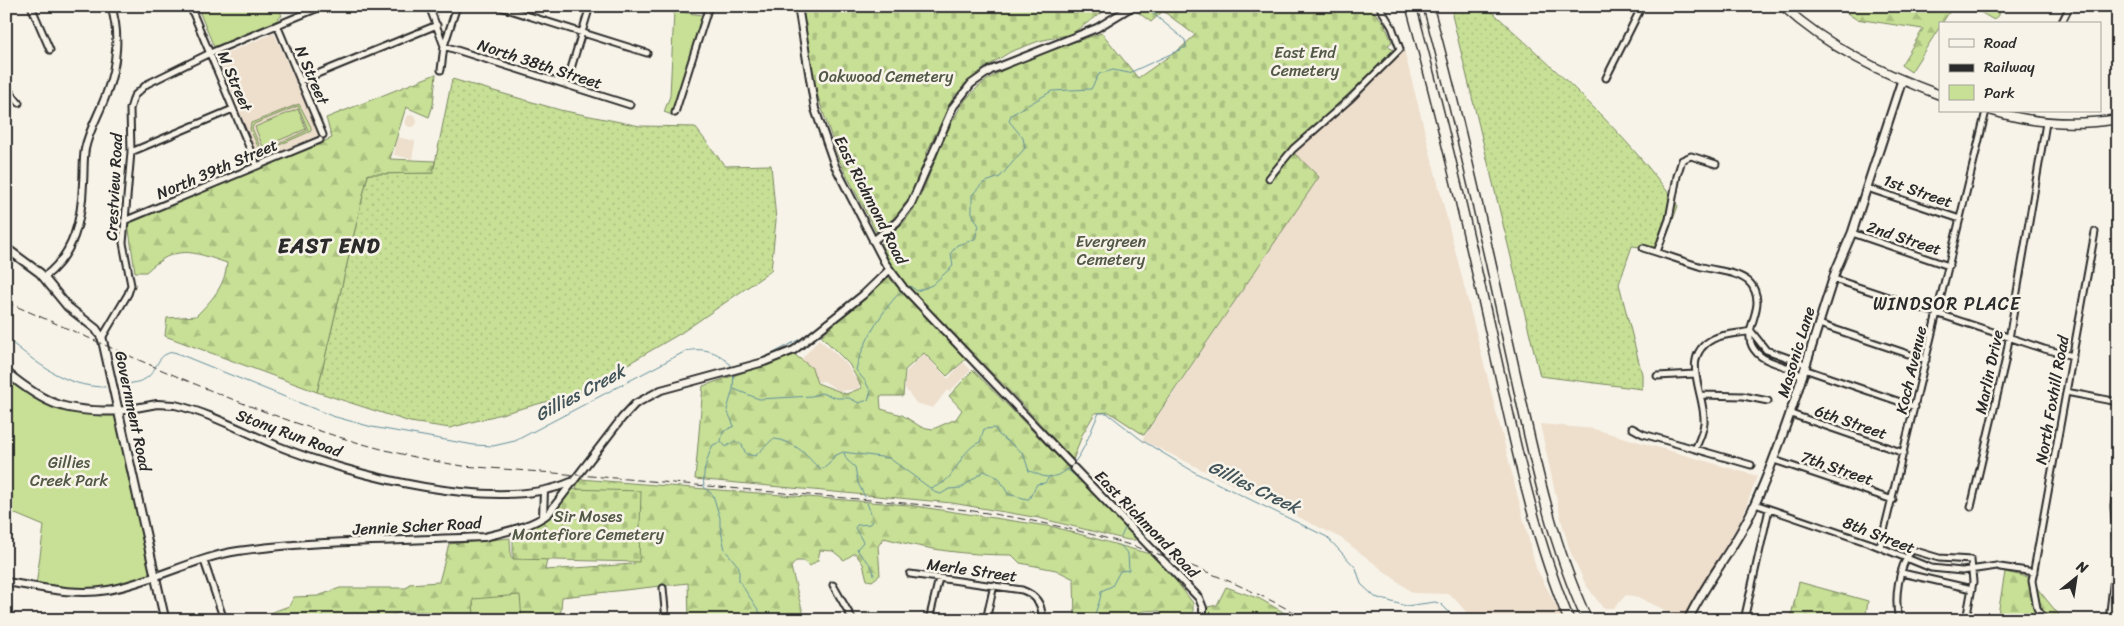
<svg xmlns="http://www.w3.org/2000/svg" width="2124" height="626" viewBox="0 0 2124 626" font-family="Sriracha,sans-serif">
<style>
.built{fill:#eedecc}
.grass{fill:url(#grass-dots);stroke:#798660}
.forest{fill:url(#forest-firs);stroke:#798660}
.cemetery{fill:url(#cemetery-stones);stroke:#798660}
.park{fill:#c7e096;stroke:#798660;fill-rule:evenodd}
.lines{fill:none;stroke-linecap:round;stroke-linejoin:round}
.stream{stroke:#628e9c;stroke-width:1}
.minor-casing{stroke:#2b2b2b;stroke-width:9}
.tertiary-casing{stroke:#2b2b2b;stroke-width:10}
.secondary-casing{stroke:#2b2b2b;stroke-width:11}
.primary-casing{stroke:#2b2b2b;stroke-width:11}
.motorway-casing{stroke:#2b2b2b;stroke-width:12}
.minor{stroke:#f7f3e8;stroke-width:5}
.tertiary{stroke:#f7f3e8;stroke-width:6}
.secondary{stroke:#f7f3e8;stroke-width:7}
.primary{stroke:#f7f3e8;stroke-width:8}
.motorway{stroke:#f7f3e8;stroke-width:9}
.rail{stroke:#2b2b2b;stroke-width:1;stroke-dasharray:8 4;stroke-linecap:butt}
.labels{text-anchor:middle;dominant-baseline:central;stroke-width:5;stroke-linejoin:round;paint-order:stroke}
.park-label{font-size:16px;fill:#525846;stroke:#f7f3e8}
.street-label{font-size:16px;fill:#2b2b2b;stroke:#f7f3e8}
.neighbourhood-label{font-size:18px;letter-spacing:1px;fill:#2b2b2b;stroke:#f7f3e8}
.water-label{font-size:18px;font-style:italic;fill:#42545a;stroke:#f7f3e8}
.district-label{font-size:21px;font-weight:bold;letter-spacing:1px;fill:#2b2b2b;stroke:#f7f3e8}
</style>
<defs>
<pattern id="grass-dots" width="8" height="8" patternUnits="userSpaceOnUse" patternTransform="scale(1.25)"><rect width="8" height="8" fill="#c7e096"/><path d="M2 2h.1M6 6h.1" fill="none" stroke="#abc081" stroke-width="1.8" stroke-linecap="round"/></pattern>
<pattern id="forest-firs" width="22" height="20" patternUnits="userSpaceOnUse" patternTransform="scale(1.25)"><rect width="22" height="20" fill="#c7e096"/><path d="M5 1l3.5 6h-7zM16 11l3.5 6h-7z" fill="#abc081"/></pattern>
<pattern id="cemetery-stones" width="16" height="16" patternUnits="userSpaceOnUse" patternTransform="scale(1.25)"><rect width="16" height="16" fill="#c7e096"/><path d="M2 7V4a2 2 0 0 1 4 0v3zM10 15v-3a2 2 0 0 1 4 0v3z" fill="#abc081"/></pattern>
</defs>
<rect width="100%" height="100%" fill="#f7f3e8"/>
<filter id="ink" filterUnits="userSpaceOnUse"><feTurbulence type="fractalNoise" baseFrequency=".02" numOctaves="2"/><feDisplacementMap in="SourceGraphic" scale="10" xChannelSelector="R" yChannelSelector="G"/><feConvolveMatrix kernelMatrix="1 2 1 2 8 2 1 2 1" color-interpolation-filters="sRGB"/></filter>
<g filter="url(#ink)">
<!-- built -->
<path class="built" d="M274 33 319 135 259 161 218 57Z
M1404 50 1536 568 1564 620H1474L1450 594 1413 593 1341 538 1142 440 1319 177 1293 153Z
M405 121a6 6 0 1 1 12 0a6 6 0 1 1-12 0Z
M397 137 415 141 412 159 394 155Z
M819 339 845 362 859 384V389L839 391 824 381 818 382 809 367 801 360Z
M924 354 948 379 963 362 971 370 949 392 947 390 933 408 916 403 905 388 906 372Z
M1540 424 1594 429 1757 476 1742 518 1683 619 1638 597 1626 595 1614 608H1603L1586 585 1570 551 1561 519Z"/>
<!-- grass -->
<path class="grass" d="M1456 6H1486C1554 69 1624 130 1678 206L1662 249 1632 246 1619 284 1642 374V389L1540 376 1452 15Z
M452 79 560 110 640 126 695 127 725 166 771 165 776 220 771 271 681 333 578 393 450 428 410 422 317 392 368 174 433 173Z"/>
<!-- forest -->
<path class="forest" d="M1836 6H1953L1911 72 1901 65 1923 29 1856 19Z
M1984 6H2000L1998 15 1994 20 1980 12Z
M436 74 433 105 429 117 406 107 390 159 435 161 433 173 368 174 317 392 165 336 167 318 196 316C212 300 225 286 227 263 191 251 176 244 146 272H135L128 223 332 138 326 118Z
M888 277 966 359 947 376 924 353 905 370 903 396H880L881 409 902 415 921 427 933 429 956 419 962 410 949 396 973 370 1139 540H1128L1039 518 952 503 695 479 703 386 795 355 812 368 817 383 846 394 862 388 849 364 821 336Z
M580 479 908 505 1054 527 1157 556 1193 603V620H1164L1160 611C1148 610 1136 610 1127 620H1075L1074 579 1056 570 1020 563 1012 555C965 555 929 550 884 538L878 546 880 575 872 581 867 580 863 564 855 553 844 560 833 551 820 550 818 560 810 566 803 561H796L791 567C793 575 803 616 806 620H689L688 583 562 597 560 620H435L430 612 407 611 374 620H251L289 606 294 597 318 596 340 588H407L409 584 439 582 449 544 510 538 511 558 535 554 550 543 545 570 634 564V537L626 508 576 488Z
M2005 572 2028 577 2063 620H1997Z
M1799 582 1868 601 1865 620H1790Z
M1226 587 1260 599 1297 620H1206L1208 607 1217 605Z"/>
<!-- cemetery -->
<path class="cemetery" d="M801 6H1112L1071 34 1039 41 1010 52 983 69 954 96 927 152 911 204 876 232 840 162 816 91Z
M1140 6H1369L1384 23 1392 42 1388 45 1394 51 1290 149 1319 177 1144 435 1109 412 1095 413 1082 435 1073 460 1024 406 905 283 894 270 881 243 905 221 914 209C931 176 941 139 960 108 986 65 1057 48 1102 33L1138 78 1181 48 1195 35 1163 11 1151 22 1135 10Z
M569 489 641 491 639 562 513 559V532L544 522Z"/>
<!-- park -->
<path class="park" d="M197 6H278L282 16 278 18V20L214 47Z
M674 11 702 15 672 115 664 112 670 96Z
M299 104 311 127V131L266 151 259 149 250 129 251 123ZM298 106 308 130 265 150 261 149 252 128 254 124Z
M298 109 306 129 263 147 255 127Z
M6 372 57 405 119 411 154 576 106 591 36 586 44 526 6 510Z
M520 595 522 620H474L473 599Z"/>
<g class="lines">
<!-- stream -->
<path class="stream" d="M906 288 910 286 917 291 932 285 953 266 951 253 957 245 974 240 979 226 972 213V195L983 183 1000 177 1025 148 1023 138 1009 121 1011 115 1052 91 1091 89 1099 74 1113 70 1129 73 1186 47 1185 40 1144 6
M808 334 809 332
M6 338C37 363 64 387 105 387
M764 358 804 337
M732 367 743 364
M734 373 733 389 727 410 734 426 723 432 721 441 726 447 734 441 742 445 746 454 755 456 773 439C783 439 797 446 805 454 812 460 814 466 823 469L829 464 834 456 843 452 889 458 930 488C958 483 957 451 980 442L984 429 995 428 999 435 1023 453 1029 471C1034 472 1042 477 1047 477 1078 477 1088 435 1099 413H1107L1143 441 1196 473 1327 537 1356 568 1361 584 1375 597 1406 606 1435 602 1441 604 1457 620
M121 385C130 383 142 383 149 376 159 366 157 354 174 352L332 416 372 427 474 445 493 446 515 441 686 351C704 347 721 352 732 367
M734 389 759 399 812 396 821 393 837 398H849L859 403 868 400 871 392 865 381 856 370C860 348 885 304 903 290
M720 442 713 445C707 458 702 473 704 487L713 495 720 518V526L725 550 739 567V581L765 620
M844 453 847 460 855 467 858 483 865 497
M1067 469 1089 488
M931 488 934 492 941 494 949 489 961 488 984 471 999 478 1008 494 1027 499H1029L1037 484 1045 483 1050 476
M867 503 873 519 870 524 857 525 855 528 863 542 857 549C862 559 873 562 874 575
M1121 537 1126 526
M1094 620C1095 609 1101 602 1101 591L1112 586 1120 571 1129 570 1128 554 1120 545"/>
<!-- minor casing -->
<g class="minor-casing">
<path id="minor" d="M31 6 50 50
M190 6 257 166
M429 6 444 46 441 70
M457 6 444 46 630 105
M497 6 647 53
M2061 24 2070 6
M277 25 323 135
M1606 78 1642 6
M300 81 437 25
M566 85 590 6
M6 87 19 103
M675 113 709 6
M131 152 233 109
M1269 178 1293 149 1351 98 1400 49 1392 27 1379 6
M1867 188 1960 219
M124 221 320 140
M1852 233 1949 266
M1643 248C1663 254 1682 261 1702 267 1717 271 1735 271 1748 281 1754 286 1757 295 1757 302 1757 316 1745 333 1752 346 1763 367 1789 361 1802 378
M1657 252 1669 219 1677 176 1682 160 1691 156 1716 164
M1834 279 2044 349 2073 356
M1819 324 1926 360
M1751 331 1766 350 1805 364
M102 338 128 294 131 285 123 243 131 152 130 109 134 96 147 84 210 53 323 6
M1804 369 1915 407
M1657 376 1695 374
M2066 392 2118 402
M1702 395 1743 396 1768 401
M1791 414 1904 453
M1632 428 1643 434 1751 465
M1695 449C1699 441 1703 432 1704 423 1706 394 1678 357 1713 339 1725 333 1739 334 1751 331
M1774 460 1893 500
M1755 504 1872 544 1931 568 1962 571 1997 566
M1971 507 2005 362 2046 123
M1880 547 1986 111
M204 561 224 620
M2000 567 2034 572
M1902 573 1972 589
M910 574 1022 590C1036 595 1043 605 1042 620
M833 585 853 620
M663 588 666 620
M929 620 939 578
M986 620 994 585
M1744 620 1769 509
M1899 620C1894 599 1898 567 1912 550L1939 558 1971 560 1973 582 1966 620
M2044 620 2037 608 2032 581 2095 232
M2109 620 2117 552 2114 506 2118 470"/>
</g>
<!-- tertiary casing -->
<g class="tertiary-casing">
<path id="tertiary" d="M798 6 815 109 835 166 885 263 903 287
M873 241 897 222 911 204 953 107 971 84 991 70 1097 28 1133 6
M44 277C74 255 82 219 83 183 84 171 83 160 85 149 89 129 101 111 107 92 117 65 120 33 111 6
M906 290 1070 463
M119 411 157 404 175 405C210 413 244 432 278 446 350 475 498 514 571 482
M1074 468 1199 598 1203 608V620
M543 517 544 491
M6 582C39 587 75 596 108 590 150 583 196 557 238 551 319 540 402 541 484 537 504 532 532 527 549 513L622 418 635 404 661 390 764 362 794 350 863 295 889 270"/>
</g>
<!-- secondary casing -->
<g class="secondary-casing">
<path id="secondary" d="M6 248 40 273 68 307 96 329 102 338 165 620
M6 372C47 406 66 412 119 411
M1688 620C1707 579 1737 546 1755 504 1789 428 1810 349 1836 270L1852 233 1902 80"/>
</g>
<!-- primary casing -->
<g class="primary-casing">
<path id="primary" d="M1783 6C1827 47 1884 74 1940 95
M1993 111C2035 124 2075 126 2118 119"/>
</g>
<!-- motorway casing -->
<g class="motorway-casing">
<path id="motorway" d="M1411 6C1442 118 1468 231 1493 344 1514 437 1532 531 1569 620
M1428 6C1460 123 1486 241 1512 359 1532 448 1549 537 1587 620"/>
</g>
<!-- minor -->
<use href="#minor" class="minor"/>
<!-- tertiary -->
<use href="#tertiary" class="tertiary"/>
<!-- secondary -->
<use href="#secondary" class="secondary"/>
<!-- primary -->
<use href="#primary" class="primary"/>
<!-- motorway -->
<use href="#motorway" class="motorway"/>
<!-- rail -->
<path class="rail" d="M6 302C155 365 302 441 463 466 570 474 677 483 784 493 844 498 905 502 966 510 1086 526 1202 561 1308 620"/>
</g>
</g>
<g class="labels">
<!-- park labels -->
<g class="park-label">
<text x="1305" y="52">East End<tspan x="1305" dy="18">Cemetery</tspan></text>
<text x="886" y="76">Oakwood Cemetery</text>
<text x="1111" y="241">Evergreen<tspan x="1111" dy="18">Cemetery</tspan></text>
<text x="69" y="462">Gillies<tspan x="69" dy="18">Creek Park</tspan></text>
<text x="588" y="516">Sir Moses<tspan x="588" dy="18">Montefiore Cemetery</tspan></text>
</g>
<!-- street labels -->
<g class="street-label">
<text transform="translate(540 64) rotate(18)">North 38th Street</text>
<text transform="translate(312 75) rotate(67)">N Street</text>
<text transform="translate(235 81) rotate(67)">M Street</text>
<text transform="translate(217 169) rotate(-23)">North 39th Street</text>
<text transform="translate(114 187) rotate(-87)">Crestview Road</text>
<text transform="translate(1918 191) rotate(19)">1st Street</text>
<text transform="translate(871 200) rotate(63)">East Richmond Road</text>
<text transform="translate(1904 238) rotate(18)">2nd Street</text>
<text transform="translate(1796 352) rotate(-73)">Masonic Lane</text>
<text transform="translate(1911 370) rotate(-77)">Koch Avenue</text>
<text transform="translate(1989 372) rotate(-78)">Marlin Drive</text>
<text transform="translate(2052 400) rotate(-80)">North Foxhill Road</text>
<text transform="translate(133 411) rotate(78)">Government Road</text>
<text transform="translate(1851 422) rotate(19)">6th Street</text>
<text transform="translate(289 433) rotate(20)">Stony Run Road</text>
<text transform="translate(1837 468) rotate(19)">7th Street</text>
<text transform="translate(1147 524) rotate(46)">East Richmond Road</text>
<text transform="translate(417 526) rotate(-3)">Jennie Scher Road</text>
<text transform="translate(1879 535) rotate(21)">8th Street</text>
<text transform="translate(972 570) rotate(8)">Merle Street</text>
</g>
<!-- neighbourhood labels -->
<g class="neighbourhood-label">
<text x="1947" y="304">WINDSOR PLACE</text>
</g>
<!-- water labels -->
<g class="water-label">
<text transform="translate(580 393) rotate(-28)">Gillies Creek</text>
<text transform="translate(1254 487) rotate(26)">Gillies Creek</text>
</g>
<!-- district labels -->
<g class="district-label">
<text x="329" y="246">EAST END</text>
</g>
</g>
<!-- margin -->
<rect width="2124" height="626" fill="none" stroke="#f7f3e8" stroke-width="25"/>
<rect x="12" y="12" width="2099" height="601" fill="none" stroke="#2b2b2b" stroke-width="2" filter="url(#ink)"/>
<!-- legend -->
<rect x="1939" y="22" width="162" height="90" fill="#f7f3e8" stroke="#a5a39c"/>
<rect x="1949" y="39" width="25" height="8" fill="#f7f3e8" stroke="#a5a39c"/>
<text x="1984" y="48" font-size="15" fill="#2b2b2b">Road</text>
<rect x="1949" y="64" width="25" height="8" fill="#2b2b2b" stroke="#a5a39c"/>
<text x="1984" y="72" font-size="15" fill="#2b2b2b">Railway</text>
<rect x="1949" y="85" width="25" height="15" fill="#c7e096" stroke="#a5a39c"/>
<text x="1984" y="98" font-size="15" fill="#2b2b2b">Park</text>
<!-- north arrow -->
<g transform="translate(2076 578) rotate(30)" stroke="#f7f3e8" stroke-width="4" paint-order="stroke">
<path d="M0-4L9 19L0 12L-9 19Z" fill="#2b2b2b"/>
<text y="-8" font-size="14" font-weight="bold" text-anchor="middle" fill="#2b2b2b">N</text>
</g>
</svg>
